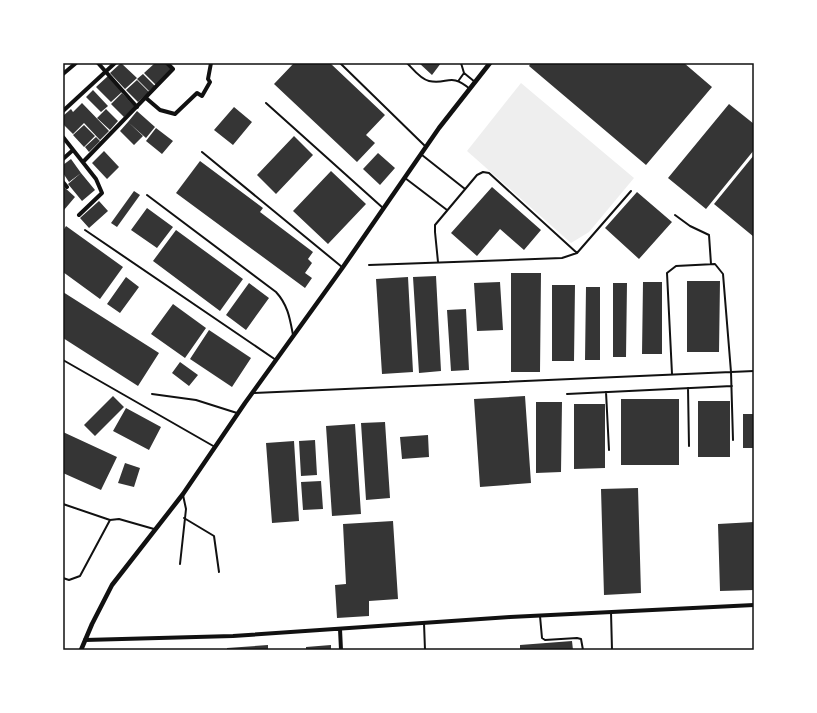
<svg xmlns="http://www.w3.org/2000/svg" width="817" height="713" viewBox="0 0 817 713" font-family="Karla,sans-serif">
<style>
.green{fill:#eee}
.building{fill:#353535}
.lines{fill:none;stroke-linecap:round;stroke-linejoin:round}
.service{stroke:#111;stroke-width:2}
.minor{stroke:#111;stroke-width:4}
.tertiary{stroke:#111;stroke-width:4.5}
.neatline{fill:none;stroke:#111;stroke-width:1.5}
</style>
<rect width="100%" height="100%" fill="#fff"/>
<!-- green -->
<path class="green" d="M521 83 634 178 589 232 571 243 467 151Z"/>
<!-- building -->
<path class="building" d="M121 63 137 78 125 89 110 73Z
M155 63H166L172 69 156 85 144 73Z
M294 63H330L385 115 366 135 375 143 357 162 274 84Z
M419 63H441L432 75Z
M531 63H684L712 87 646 165 529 66Z
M143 74 155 86 149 91 137 79Z
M108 76 123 91 111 102 96 87Z
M137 80 149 92 138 102 126 90Z
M93 90 108 106 101 112 86 97Z
M122 93 135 107 124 117 111 104Z
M82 103 109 131 100 140 84 123 73 134 63 124V116L71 109 73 112Z
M729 104 754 124V150L706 209 668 178Z
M234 107 252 122 233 145 214 130Z
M106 109 118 121 110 130 97 118Z
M137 111 155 127 146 138 128 122Z
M128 122 143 136 134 145 120 131Z
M84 125 95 136 84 147 73 135Z
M156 128 173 141 162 154 146 141Z
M294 136 313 155 276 194 257 175Z
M96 137 100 141 89 152 85 147Z
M104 151 119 167 107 179 92 163Z
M378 153 395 168 380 185 363 169Z
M754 155V237L714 204Z
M71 159 81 173 69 182 63 173V165Z
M200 161 263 208 260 212 313 252 308 259 312 263 305 273 312 278 305 288 176 193Z
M331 171 366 204 328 244 293 211Z
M81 173 95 190 82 201 68 184Z
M63 186 75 197 64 210H63Z
M492 187 541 230 524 250 500 229 477 256 451 233Z
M134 191 140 195 117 227 111 223Z
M637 192 672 222 639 259 605 228Z
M99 201 108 211 89 228 80 218Z
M147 208 173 227 157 248 131 230Z
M66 226 123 267 100 299 63 272V231Z
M176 230 243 279 220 311 153 261Z
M511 273H541L540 372H511Z
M436 276 441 371 419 373 413 277Z
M126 277 139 287 120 313 107 304Z
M408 277 413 372 382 374 376 279Z
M687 281H720L719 352H687Z
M500 282 503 330 477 331 474 283Z
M643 282H662V354H642Z
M249 283 269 298 246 330 226 315Z
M613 283H627L626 357H613Z
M552 285H575L574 361H552Z
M586 287H600V360H585Z
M63 292 159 353 138 386 63 338Z
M173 304 206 328 185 358 151 334Z
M466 309 469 370 451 371 447 310Z
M209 330 251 358 232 387 190 359Z
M180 362 198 375 189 386 172 373Z
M113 396 124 407 95 436 84 425Z
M525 396 531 483 480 487 474 399Z
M621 399H679V465H621Z
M698 401H730V457H698Z
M536 402H562L561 472 536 473Z
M574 404H605V468L574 469Z
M126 408 161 427 149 450 113 431Z
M743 414H754V448H743Z
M385 422 390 498 366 500 361 423Z
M355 424 361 514 332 516 326 426Z
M63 432 117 457 101 490 63 473Z
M428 435 429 457 402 459 400 437Z
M315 440 317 475 301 476 299 441Z
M294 441 299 521 272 523 266 443Z
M125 463 140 468 134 487 118 483Z
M321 481 323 509 303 510 301 482Z
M638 488 641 593 604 595 601 489Z
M393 521 398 599 369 601V616L337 618 335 585 346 584 343 524Z
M754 522V590L720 591 718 524Z
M572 641 573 650H520V645Z
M268 645V650H227V648Z
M331 645V650H306V647Z"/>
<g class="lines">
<!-- service -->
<path class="service" d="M340 63 425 146
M407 63C413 69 420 79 429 81 448 85 450 72 470 89
M461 63 464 73 475 82
M459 80 464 73
M266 103 383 208
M202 152 342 267
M422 155 465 189
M405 178 447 210
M147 195 276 292C288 305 290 319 293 335
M675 215 690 226 709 235 711 264
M85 230 276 360
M438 262 435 232V225L477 175 483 172 489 173 577 253
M369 265 562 258 577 253 631 191
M63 360 215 447
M672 374 667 273 676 266 715 264 723 274 731 372 733 440
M688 388 689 446
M606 392 609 450
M254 393 754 371
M152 394 196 400 237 413
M567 394 732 386
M63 504 110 520
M184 518 214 536 219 572
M180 564 186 509 183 495
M63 578 69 580 80 576 110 520 119 519 154 529
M611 612 612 650
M540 616 542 638 545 640 577 638 581 639 583 650
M424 623 425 650"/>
<!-- minor -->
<path class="minor" d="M98 63 137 107
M63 74 76 63
M146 98 160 110 175 114 197 93 202 96 210 82 208 79 211 63
M63 111 115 63
M63 137 96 179 102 193 79 215
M63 159 73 150
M83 162 173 69 167 63
M63 182 67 187
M340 629 341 650
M85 640 233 636 510 617 754 605"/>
<!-- tertiary -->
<path class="tertiary" d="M81 650 92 624 112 585 183 494 245 403 343 267 439 128 490 63"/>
</g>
<!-- border -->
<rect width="817" height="713" fill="none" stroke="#ffffff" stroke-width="128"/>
<rect x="64" y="64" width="689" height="585" class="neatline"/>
</svg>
